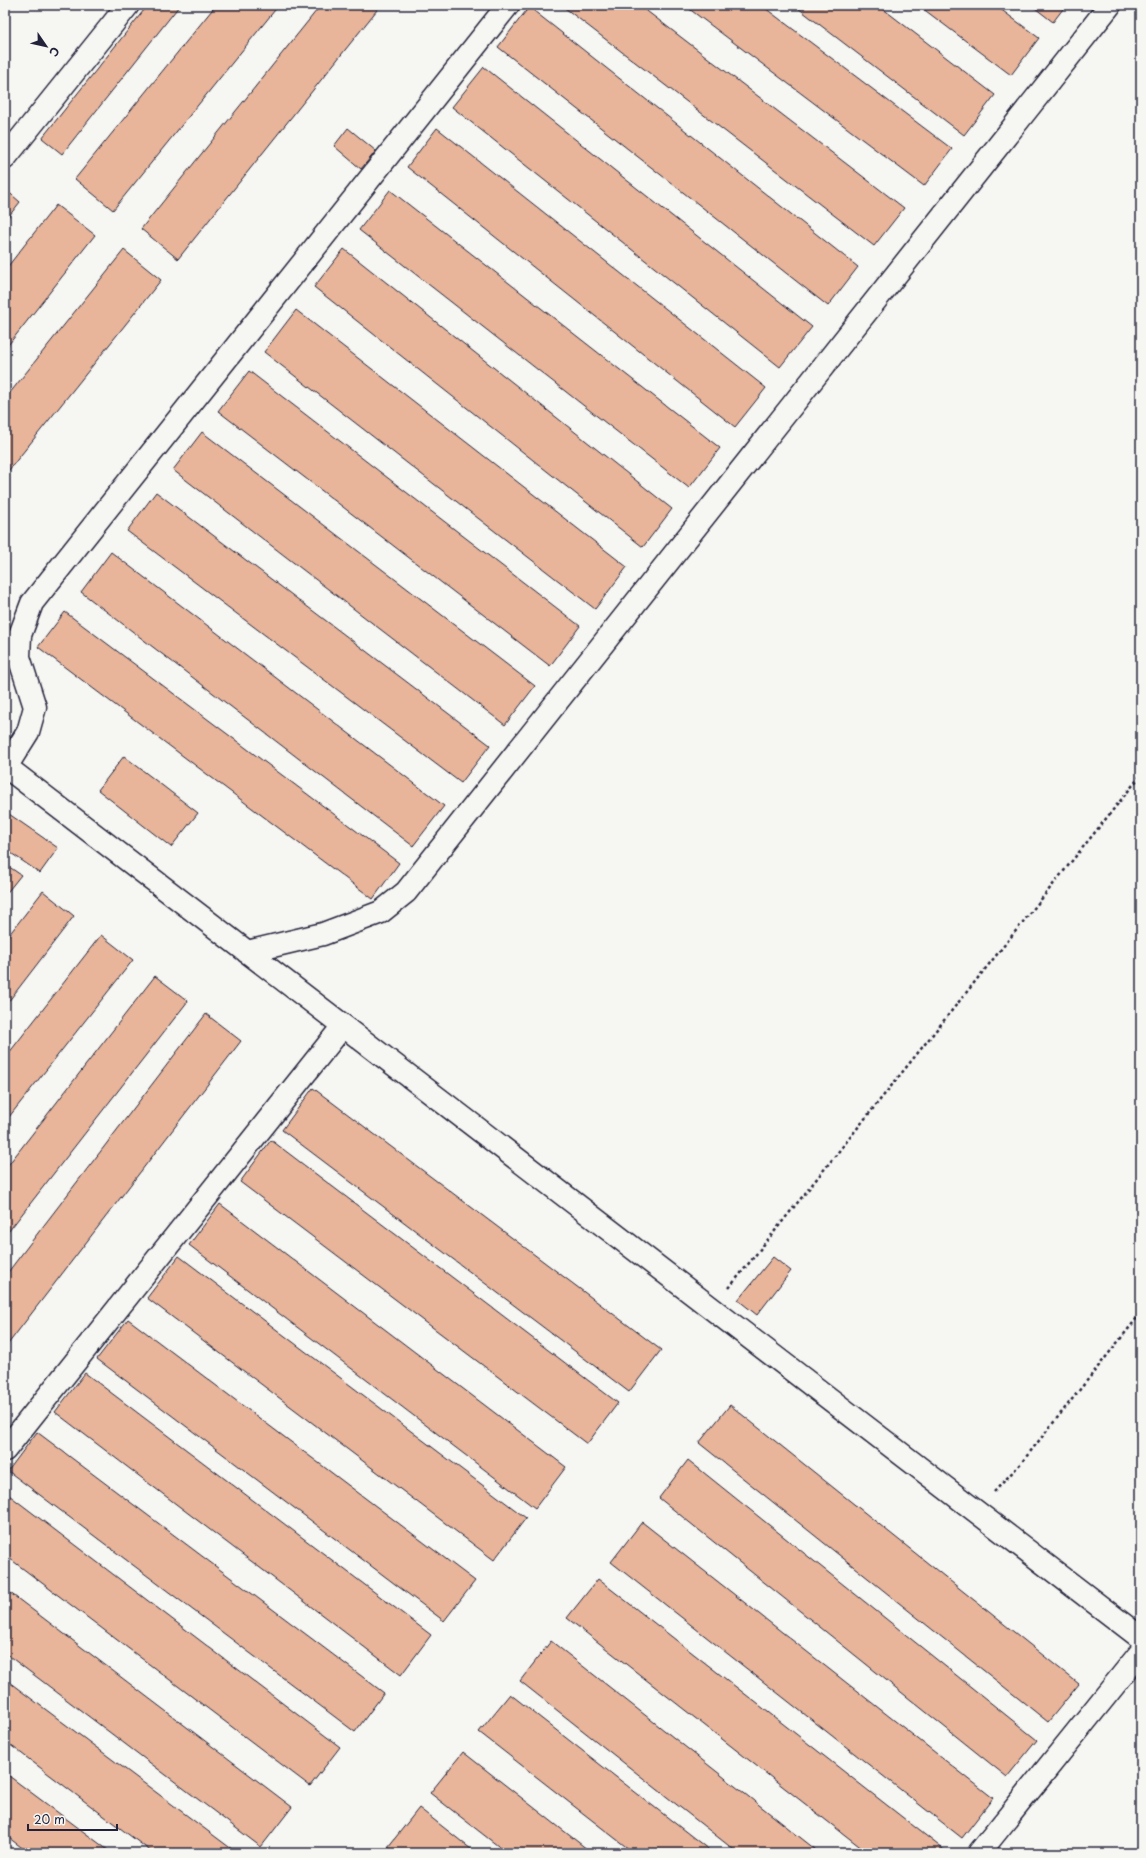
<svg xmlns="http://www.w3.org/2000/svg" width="1146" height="1858" viewBox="0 0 1146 1858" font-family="'Playpen Sans',sans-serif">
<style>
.building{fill:#e8b59a;stroke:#22223b}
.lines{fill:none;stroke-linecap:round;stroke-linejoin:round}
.minor-casing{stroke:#22223b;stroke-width:25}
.path{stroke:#22223b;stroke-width:2.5;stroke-dasharray:3 3;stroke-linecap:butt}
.minor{stroke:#f6f6f2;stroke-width:22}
</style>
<rect width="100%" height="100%" fill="#f6f6f2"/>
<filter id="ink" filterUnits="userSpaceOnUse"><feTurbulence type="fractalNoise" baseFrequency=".025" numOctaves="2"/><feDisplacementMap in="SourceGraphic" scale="8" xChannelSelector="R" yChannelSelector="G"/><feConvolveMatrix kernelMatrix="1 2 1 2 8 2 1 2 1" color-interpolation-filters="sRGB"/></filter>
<g filter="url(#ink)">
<!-- building -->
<path class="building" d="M148 5H180L62 154 42 138Z
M216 5H279L113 210 75 179Z
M321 5H381L178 259 141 229Z
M561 5H639L904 208 874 246Z
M684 5H761L952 149 924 186Z
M794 5H878L995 95 964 135Z
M918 5H995L1039 38 1011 75Z
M1031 5H1066L1053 22Z
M529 7 858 267 828 306 498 47Z
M484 67 812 327 780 367 452 107Z
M348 128 376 151 361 169 334 146Z
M437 128 766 388 735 427 407 167Z
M5 189 20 202 5 221Z
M390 190 720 448 689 488 359 230Z
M56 205 95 235 5 349V270Z
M344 249 672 509 643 547 314 287Z
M124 250 161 280 5 475V399Z
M296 310 627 567 595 609 264 352Z
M249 371 580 626 550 666 218 411Z
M202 432 535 686 505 725 173 470Z
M156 492 490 745 461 783 127 531Z
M111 552 444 806 413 846 81 592Z
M65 612 399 863 373 899 38 647Z
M124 756 198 813 171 847 98 790Z
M9 814 58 848 40 873 5 849V819Z
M5 864 21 875 5 895Z
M43 891 74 916 5 1006V940Z
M101 935 133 960 5 1122V1058Z
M155 976 188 1001 5 1236V1169Z
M206 1014 241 1041 5 1348V1276Z
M313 1088 661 1350 629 1392 282 1130Z
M271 1140 618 1403 587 1444 240 1182Z
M220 1204 566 1467 535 1508 189 1245Z
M179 1256 526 1518 494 1560 147 1298Z
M773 1257 791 1271 757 1315 738 1300Z
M128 1319 475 1581 444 1621 97 1359Z
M85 1373 431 1635 401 1675 55 1412Z
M730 1405 1079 1684 1048 1722 699 1443Z
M37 1432 384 1693 355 1732 8 1471Z
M688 1460 1037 1740 1007 1777 659 1498Z
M5 1492 340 1747 310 1786 5 1555Z
M642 1522 993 1798 962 1838 611 1562Z
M598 1579 948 1853H868L567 1618Z
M5 1589 292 1807 261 1847 5 1653Z
M551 1641 820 1853H738L520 1681Z
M5 1679 237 1853H153L5 1741Z
M510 1694 713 1853H634L479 1732Z
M463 1752 592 1853H507L430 1793Z
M5 1773 112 1853H29L5 1835Z
M419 1808 476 1853H396L388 1847Z"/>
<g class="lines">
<!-- minor casing -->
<g class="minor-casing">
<path id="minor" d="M5 158 128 5
M5 766 1141 1638
M6 767 28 732 35 707 19 657 20 635 32 603 508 5
M247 952 323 934 381 912 406 892 1110 5
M5 1450 343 1026
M979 1853 1141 1652"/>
</g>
<!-- path -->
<path class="path" d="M729 1288 1141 775
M994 1492 1022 1462 1141 1313"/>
<!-- minor -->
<use href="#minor" class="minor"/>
</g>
</g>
<!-- margin -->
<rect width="1146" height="1858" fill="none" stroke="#f6f6f2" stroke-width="20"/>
<rect x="10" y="10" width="1126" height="1838" fill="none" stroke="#22223b" stroke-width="1.5" filter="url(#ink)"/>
<!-- north arrow -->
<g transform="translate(46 46) rotate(124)" stroke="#f6f6f2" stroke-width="3" paint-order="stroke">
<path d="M0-3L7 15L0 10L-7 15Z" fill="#22223b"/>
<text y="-6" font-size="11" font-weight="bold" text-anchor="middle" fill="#22223b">С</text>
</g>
<!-- scale -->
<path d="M28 1824v6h89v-6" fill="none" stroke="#22223b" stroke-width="2"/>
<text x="34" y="1824" font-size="12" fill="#22223b" stroke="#f6f6f2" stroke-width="3" paint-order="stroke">20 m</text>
</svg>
